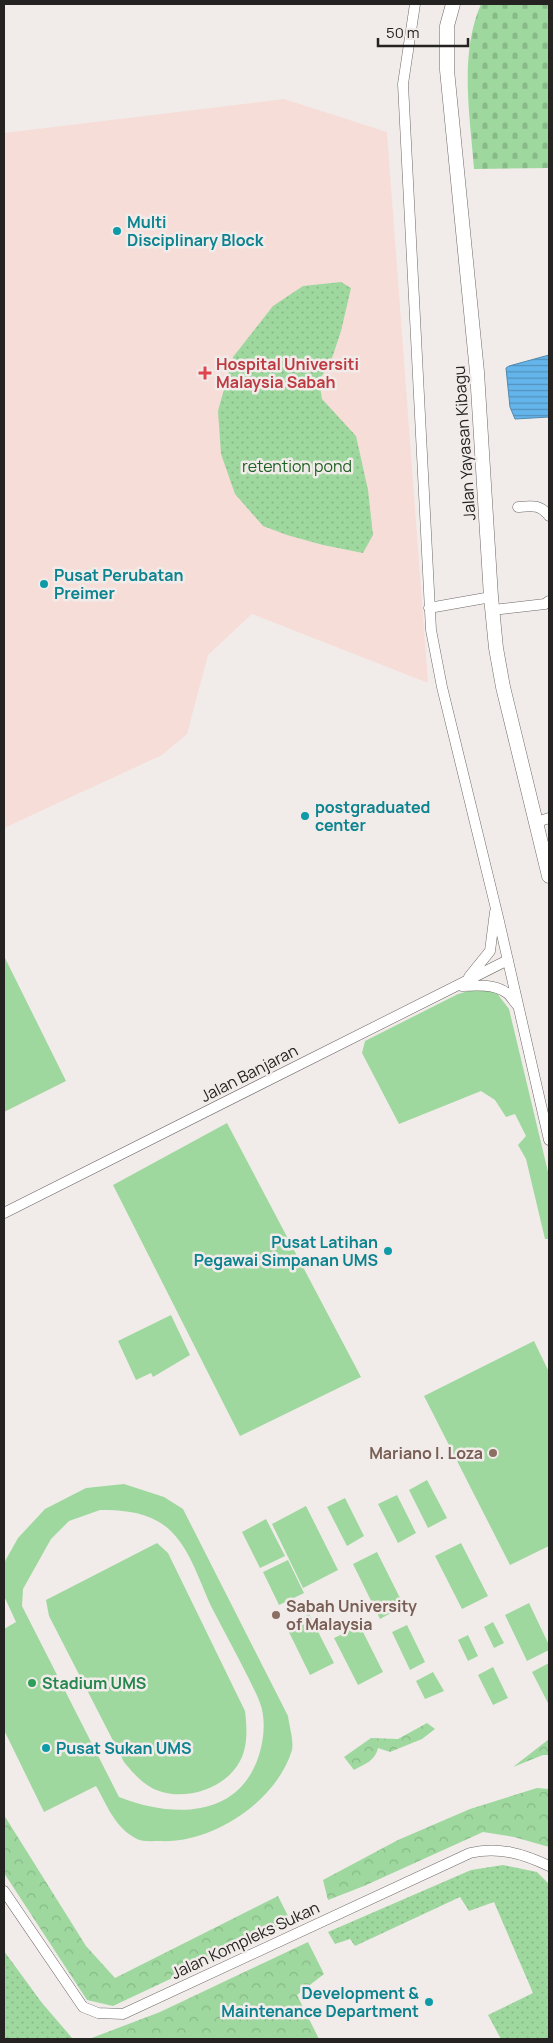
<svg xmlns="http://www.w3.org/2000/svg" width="553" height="2043" viewBox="0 0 553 2043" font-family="Manrope,sans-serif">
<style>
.medical{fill:#f7ddd8}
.grass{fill:#9ed89e;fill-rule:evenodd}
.forest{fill:url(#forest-crowns)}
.cemetery{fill:url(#cemetery-stones)}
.park{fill:url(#park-dots)}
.water{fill:url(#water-rules);stroke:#5189af}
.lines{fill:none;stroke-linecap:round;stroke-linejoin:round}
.street-casing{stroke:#6d6967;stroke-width:11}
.secondary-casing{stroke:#6d6967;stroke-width:15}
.street{stroke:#fff;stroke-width:10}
.secondary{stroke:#fff;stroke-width:14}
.culture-dot{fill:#0f9aa8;stroke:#f1ece9;stroke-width:2}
.health-dot{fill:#e0444e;stroke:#f1ece9;stroke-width:2}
.education-dot{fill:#8d6e63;stroke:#f1ece9;stroke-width:2}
.leisure-dot{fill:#2e9e5b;stroke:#f1ece9;stroke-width:2}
.labels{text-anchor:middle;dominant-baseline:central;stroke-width:5;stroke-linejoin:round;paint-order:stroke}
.culture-label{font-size:16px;font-weight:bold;fill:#0d838f;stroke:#f1ece9;text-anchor:start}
.health-label{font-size:16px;font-weight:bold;fill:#be3a42;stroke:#f1ece9;text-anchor:start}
.street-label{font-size:16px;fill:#242322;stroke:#f1ece9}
.park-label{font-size:16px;fill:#1e5f23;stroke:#f1ece9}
.education-label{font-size:16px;font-weight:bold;fill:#785e54;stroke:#f1ece9;text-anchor:end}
.leisure-label{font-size:16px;font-weight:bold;fill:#27864d;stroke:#f1ece9;text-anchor:start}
</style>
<defs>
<pattern id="forest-crowns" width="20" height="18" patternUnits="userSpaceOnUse" patternTransform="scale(1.25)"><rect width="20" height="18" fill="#9ed89e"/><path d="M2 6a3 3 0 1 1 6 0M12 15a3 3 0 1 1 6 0" fill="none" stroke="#88b988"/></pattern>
<pattern id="cemetery-stones" width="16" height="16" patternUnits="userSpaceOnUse" patternTransform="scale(1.25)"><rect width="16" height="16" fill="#9ed89e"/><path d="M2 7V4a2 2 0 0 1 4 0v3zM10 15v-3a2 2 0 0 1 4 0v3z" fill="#88b988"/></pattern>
<pattern id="park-dots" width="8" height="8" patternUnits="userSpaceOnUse" patternTransform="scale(1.25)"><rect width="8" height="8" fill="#9ed89e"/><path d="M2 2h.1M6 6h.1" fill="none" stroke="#88b988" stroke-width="1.8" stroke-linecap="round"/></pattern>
<pattern id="water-rules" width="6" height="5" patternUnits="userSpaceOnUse" patternTransform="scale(1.25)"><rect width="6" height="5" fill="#64b5eb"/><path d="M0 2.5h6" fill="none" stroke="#5293be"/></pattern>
</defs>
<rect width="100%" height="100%" fill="#f1ece9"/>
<!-- medical -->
<path class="medical" d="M284 99 387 132 428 683 252 614 208 655 187 734 162 755 4 828V133Z"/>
<!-- grass -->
<path class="grass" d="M4 956 66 1081 4 1112Z
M479 988 496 992 509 1009 549 1176V1239H545L526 1159 518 1145 526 1136 515 1114 506 1117 495 1100 481 1091 399 1124 362 1053 365 1041 458 994Z
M227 1123 361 1377 240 1436 113 1185Z
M171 1315 190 1355 153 1377 151 1373 136 1380 118 1341Z
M534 1341 549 1372V1546L510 1565 424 1396Z
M427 1480 447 1518 428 1528 409 1490Z
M124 1484 164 1497 183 1509 288 1716C289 1725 294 1741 292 1750 277 1801 212 1844 159 1841 153 1841 142 1842 137 1839 115 1828 107 1805 96 1786L44 1812 4 1730V1629L16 1622 4 1596V1563L18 1538 45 1509 86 1488ZM100 1510C120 1510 140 1511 159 1522 188 1539 198 1579 212 1608 224 1631 237 1655 249 1679 252 1686 257 1694 260 1703 266 1719 264 1739 259 1755 239 1819 172 1818 119 1797L22 1606 23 1589 51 1539 69 1521Z
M397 1495 416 1533 398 1543 378 1504Z
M345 1498 364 1536 347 1546 327 1507Z
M306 1506 338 1570 303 1588 272 1524Z
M266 1519 285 1556 260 1568 242 1532Z
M157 1543 168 1553 245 1711C247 1727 248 1747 240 1761 226 1788 187 1801 159 1791 144 1786 134 1774 124 1762L49 1616 46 1600Z
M461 1543 488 1596 462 1609 435 1556Z
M377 1552 404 1606 380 1619 353 1564Z
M288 1560 304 1593 279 1605 263 1572Z
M529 1603 549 1645V1650L527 1661 505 1615Z
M309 1614 334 1663 310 1675 286 1626Z
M493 1622 504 1643 494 1648 484 1627Z
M407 1625 425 1662 410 1670 392 1632Z
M360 1626 383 1672 358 1685 334 1638Z
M468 1635 478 1656 468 1661 458 1640Z
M549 1663V1705L532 1672Z
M493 1667 508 1698 493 1705 478 1675Z
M433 1672 444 1691 425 1699 416 1681Z"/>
<!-- forest -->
<path class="forest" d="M427 1723 435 1729 422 1739 390 1752 378 1748C375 1761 365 1764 354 1770L344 1757 371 1738 398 1739Z
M549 1739V1755H543L513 1767Z
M537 1788 549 1789V1847L514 1837 483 1832 364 1886 328 1900 323 1880 398 1840 470 1809Z
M4 1815 86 1946 115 1978 278 1896 291 1922 113 2006 87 2000 4 1873Z
M308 1942 324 1974 297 1995 319 2039H89L160 2012Z"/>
<!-- cemetery -->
<path class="cemetery" d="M481 4H549V168L474 169C470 115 459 55 481 4Z"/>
<!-- park -->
<path class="park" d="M341 282 351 288 341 331 330 364 319 380 322 399 356 436 368 490 373 535 363 553 323 545 287 535 263 526 235 494 221 454 218 411 233 357 273 306 303 286Z
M503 1865 537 1872 549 1884V2039H501L488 2015 533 1993 494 1902 469 1911 460 1897 355 1946 350 1939 335 1944 328 1932 471 1870Z
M4 1951 42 2003 73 2039H4Z"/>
<!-- water -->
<path class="water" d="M549 355V417L515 419 510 407 506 368 509 366Z"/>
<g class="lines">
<!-- street casing -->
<g class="street-casing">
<path id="street" d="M415 4 403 84 431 630 442 687 498 917 549 1140
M518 507C532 506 540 504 549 516
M429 608 491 597
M493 610 545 604 549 601
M537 822 549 818
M469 977 490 951 495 912
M462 986C476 985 495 984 507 993 511 996 514 1002 518 1006
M4 1213 508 960
M4 1891 83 2007 98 2013 123 2014 470 1853C498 1846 524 1854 549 1866"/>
</g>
<!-- secondary casing -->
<g class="secondary-casing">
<path id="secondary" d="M453 4 447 26V70L477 372 491 597 496 648 503 687 549 876"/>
</g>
<!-- street -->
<use href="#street" class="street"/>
<!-- secondary -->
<use href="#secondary" class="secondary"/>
</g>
<!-- markers -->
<g class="culture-dot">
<circle cx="117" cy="231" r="5"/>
<circle cx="44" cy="584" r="5"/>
<circle cx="305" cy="816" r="5"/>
<circle cx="388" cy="1251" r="5"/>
<circle cx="46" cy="1748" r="5"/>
<circle cx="429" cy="2002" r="5"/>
</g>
<path class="health-dot" d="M202.5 365.5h5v5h5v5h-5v5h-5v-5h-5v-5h5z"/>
<g class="education-dot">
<circle cx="493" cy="1453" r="5"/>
<circle cx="276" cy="1615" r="5"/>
</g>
<circle class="leisure-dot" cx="32" cy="1683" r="5"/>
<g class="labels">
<!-- culture labels -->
<g class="culture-label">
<text x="127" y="222">Multi<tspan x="127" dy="18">Disciplinary Block</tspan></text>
<text x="54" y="575">Pusat Perubatan<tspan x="54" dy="18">Preimer</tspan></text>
<text x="315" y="807">postgraduated<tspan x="315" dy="18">center</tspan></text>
<text x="378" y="1242" text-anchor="end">Pusat Latihan<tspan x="378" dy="18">Pegawai Simpanan UMS</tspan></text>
<text x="56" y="1748">Pusat Sukan UMS</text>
<text x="419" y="1993" text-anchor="end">Development &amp;<tspan x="419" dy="18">Maintenance Department</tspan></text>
</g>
<!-- health labels -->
<g class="health-label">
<text x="216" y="364">Hospital Universiti<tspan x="216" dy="18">Malaysia Sabah</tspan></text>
</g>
<!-- street labels -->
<g class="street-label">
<text transform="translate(464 443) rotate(-94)">Jalan Yayasan Kibagu</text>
<text transform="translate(249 1073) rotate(-27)">Jalan Banjaran</text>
<text transform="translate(245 1940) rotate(-25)">Jalan Kompleks Sukan</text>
</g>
<!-- park labels -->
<g class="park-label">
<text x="297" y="466">retention pond</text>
</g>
<!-- education labels -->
<g class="education-label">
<text x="483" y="1453">Mariano I. Loza</text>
<text x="286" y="1606" text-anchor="start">Sabah University<tspan x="286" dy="18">of Malaysia</tspan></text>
</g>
<!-- leisure labels -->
<g class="leisure-label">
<text x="42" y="1683">Stadium UMS</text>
</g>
</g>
<!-- border -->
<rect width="553" height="2043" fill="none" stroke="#242322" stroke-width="10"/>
<!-- scale -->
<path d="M378 38v8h90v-8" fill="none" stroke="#242322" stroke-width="2.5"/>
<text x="386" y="38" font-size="15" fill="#242322" stroke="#f1ece9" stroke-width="4" paint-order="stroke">50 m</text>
</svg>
